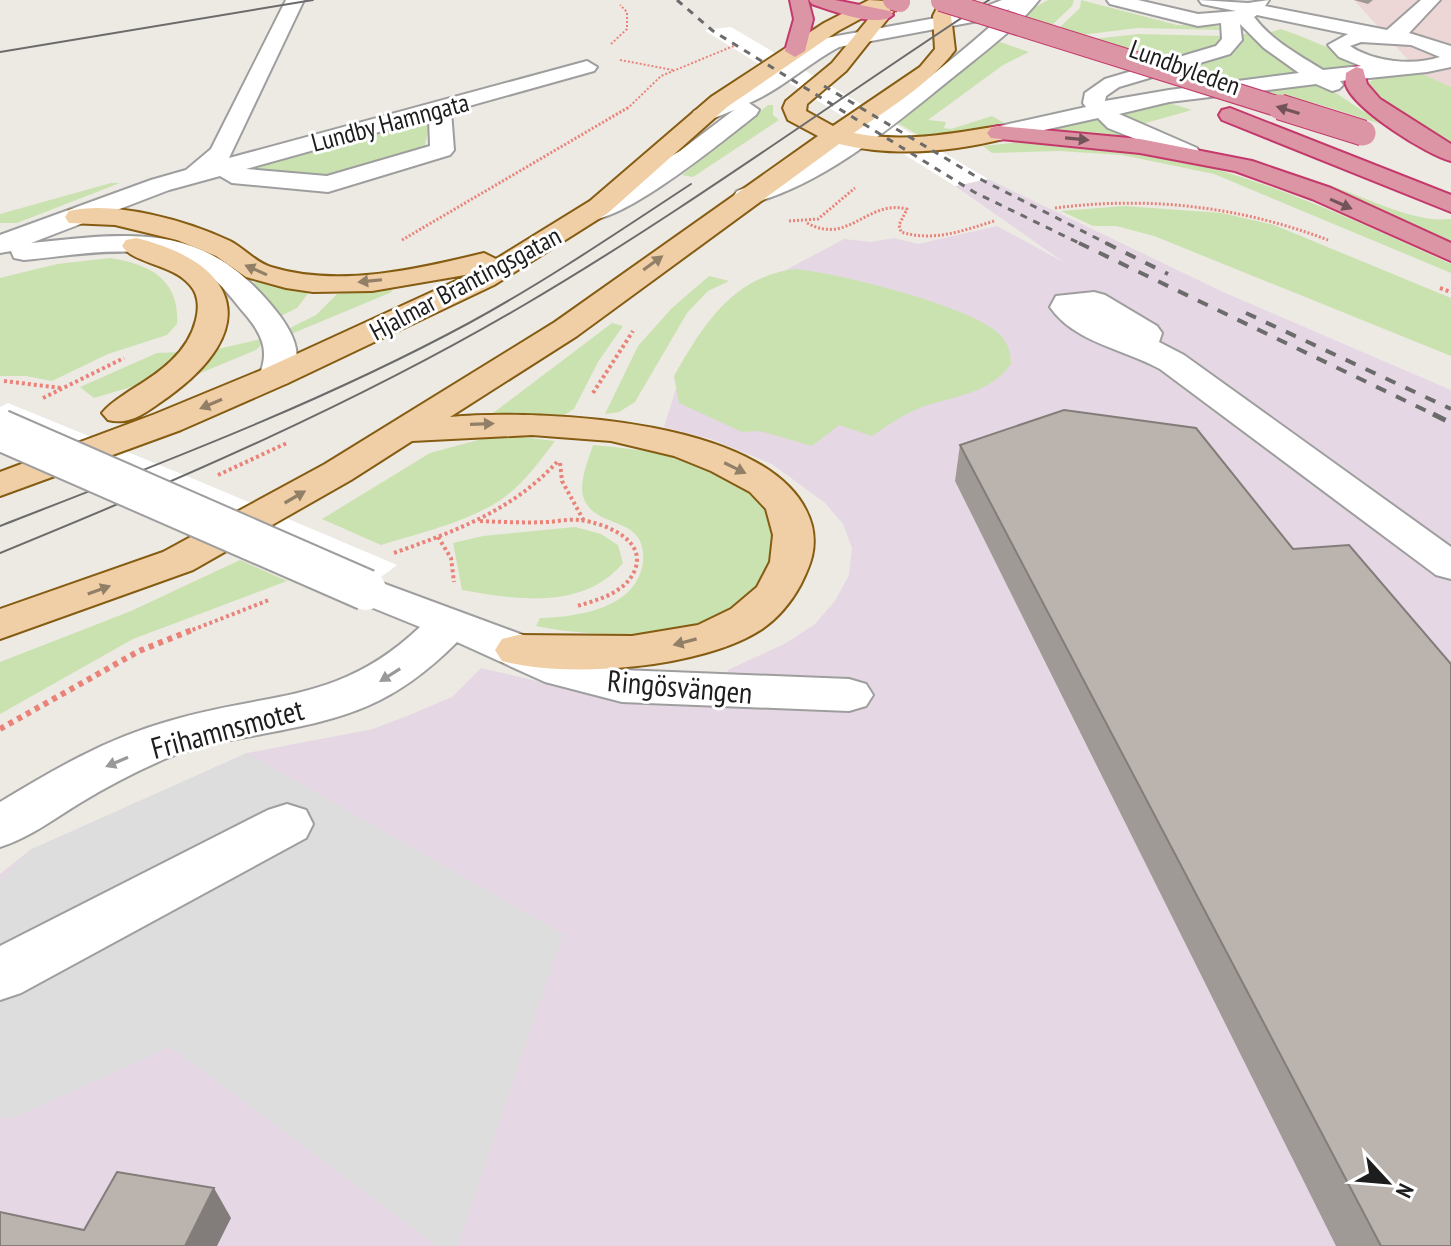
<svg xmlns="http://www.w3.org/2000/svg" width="1451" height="1246" viewBox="0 0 1451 1246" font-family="'PT Sans Narrow',sans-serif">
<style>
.commercial{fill:#ecd6d6}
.industrial{fill:#e5d7e3}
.grass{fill:#cae2b0}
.parking{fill:#ddd}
.pier{fill:#fff}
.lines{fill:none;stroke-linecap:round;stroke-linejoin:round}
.minor-casing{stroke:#9e9e9e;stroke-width:4}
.major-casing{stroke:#855c12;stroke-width:4}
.highway-casing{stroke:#c4396c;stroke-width:4}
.path-far3{stroke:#e9837a;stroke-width:2;stroke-dasharray:2 2;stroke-linecap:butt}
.path-far2{stroke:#e9837a;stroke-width:3;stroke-dasharray:2 2;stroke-linecap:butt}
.path-far1{stroke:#e9837a;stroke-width:4;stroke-dasharray:3 3;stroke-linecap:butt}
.path{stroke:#e9837a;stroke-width:6;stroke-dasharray:5 5;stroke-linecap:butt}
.minor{fill:#fff;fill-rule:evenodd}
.major{fill:#f0cfa6;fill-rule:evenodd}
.highway{fill:#dc95a4;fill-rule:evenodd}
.tram{stroke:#6b6b6b;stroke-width:2}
.rail-far2{stroke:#6b6b6b;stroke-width:3;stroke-dasharray:7 7;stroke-linecap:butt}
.rail-far1{stroke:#6b6b6b;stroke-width:4;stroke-dasharray:11 11;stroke-linecap:butt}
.rail{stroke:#6b6b6b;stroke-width:5;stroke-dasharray:14 14;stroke-linecap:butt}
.minor-bridge-casing{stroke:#9e9e9e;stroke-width:44;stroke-linecap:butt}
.highway-bridge-far1-casing{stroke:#c4396c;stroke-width:22;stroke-linecap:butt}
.highway-bridge-casing{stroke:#c4396c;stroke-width:27;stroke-linecap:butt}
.minor-bridge{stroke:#fff;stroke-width:40}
.highway-bridge-far1{stroke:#dc95a4;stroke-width:20}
.highway-bridge{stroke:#dc95a4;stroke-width:25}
.wall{fill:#a09a96}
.shaded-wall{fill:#827d7a}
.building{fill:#bab3ae;stroke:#827d7a;stroke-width:2}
.oneway{fill:#73535a}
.oneway2{fill:#917f68}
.oneway3{fill:#999}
.labels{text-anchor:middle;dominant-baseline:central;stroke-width:6;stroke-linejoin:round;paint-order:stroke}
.far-street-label{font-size:26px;fill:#1d1d1d;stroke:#fff}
.street-label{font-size:30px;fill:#1d1d1d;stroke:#fff}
</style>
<rect width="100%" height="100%" fill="#edeae4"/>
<!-- commercial -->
<path class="commercial" d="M1354 0H1451V87L1420 73Z"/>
<!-- industrial -->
<path class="industrial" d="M988 179 1223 292 1451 390V1246H0V874L30 850 247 753 373 729 407 716 452 697 481 668 601 696 715 707 728 670 786 643 814 625 835 601 849 575 852 548 843 524 825 503 772 464 711 439 664 427 683 366 735 297 844 239 871 242 894 238 918 244 997 226 1065 263 955 186Z"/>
<!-- grass -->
<path class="grass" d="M1048 0H1074L1072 6 1051 26 1019 16Z
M1081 0 1177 25 1217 26 1222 30 1137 28 1081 35 1059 28 1080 8Z
M1281 29C1315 40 1344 57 1379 66L1322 72 1267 33Z
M1139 34 1222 36 1217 46 1168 64 1093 39Z
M1241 34H1251L1306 73 1224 81 1182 68 1233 49 1241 43Z
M997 41 1029 52 1003 65 928 120 946 122 944 128 951 129 992 116 1011 127 923 138 891 119Z
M1420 73 1451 87V146C1430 133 1375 105 1367 83L1379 77Z
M1321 83 1384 125 1321 105 1251 90Z
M1163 101 1192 110 1135 126 1113 112Z
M768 105H773V115L779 120 693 177 682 175Z
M1092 116 1109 128 1134 139 1036 132Z
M417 121 430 123 424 149 332 178 244 171Z
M1021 142C1185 140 1306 198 1451 264V273L1214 174 1122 155 1059 151 992 153 983 146Z
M1309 180C1355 189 1407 224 1451 219V242Z
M111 183H120L17 223H0V214Z
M1124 206 1222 213 1274 225 1451 298V356L1154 236 1116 226H1093L1061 211Z
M110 258C150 264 180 280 177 324L167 335 108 354 52 381 26 376H0V278L57 264Z
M796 269C841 274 963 304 997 332 1007 340 1011 351 1011 364 990 394 953 396 922 407 904 414 888 425 872 436L839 425 812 446 760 431 742 432 679 403 674 376C703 325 733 276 796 269Z
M709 276 729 281 708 291 687 313 635 402 619 412 605 414 638 346 672 308Z
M257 282 309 292 297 308 279 317 252 283Z
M391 288 392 292 291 334 288 329 316 315 337 294Z
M612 323 623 326 598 362 574 409 564 415 493 413Z
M261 339V345L256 350 186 379 209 351Z
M183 352 148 382 94 398 80 387 157 353Z
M522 437 555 441C539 462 522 486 499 501 465 523 419 533 381 545L322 519 430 453 482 439Z
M593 445C650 450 738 460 769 515 773 522 779 536 778 544 778 551 771 560 769 567 734 645 605 640 536 626L540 618C579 617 637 608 643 562 644 552 642 540 634 533 620 520 593 521 584 499 578 483 588 461 593 445Z
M575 527 601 534 618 545 623 563C584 610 516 600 462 590L453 543 483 536Z
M240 560 287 581 133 639 0 714V662L131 611Z"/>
<!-- parking -->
<path class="parking" d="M247 753 563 934 458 1246H437L170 1047 11 1119 0 1116V881L30 850Z"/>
<!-- pier -->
<path class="pier" d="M731 27 988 179 955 186 704 30Z
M8 403 201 482 397 565 348 602 0 448V407Z"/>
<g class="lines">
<!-- minor casing -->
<g class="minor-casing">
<path id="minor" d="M286 0H304L229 158 587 61 597 67 594 71 451 111 454 150 450 155 328 192 232 183 220 176 169 190 31 243C139 232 207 221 280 316 296 338 304 359 288 383L276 386 264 383 259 376C270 351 262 334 245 314 233 300 222 284 207 274 156 238 81 255 24 260L14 258 11 251 0 253V235L151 180 186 170 211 149ZM429 118 430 146 327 176 246 169Z
M1002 0H1039C1017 28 985 51 957 74 895 124 825 185 746 205L737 203 733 197 737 191C838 153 930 81 1010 9L978 21 839 47C807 64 782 89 749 103L759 110 756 115C725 139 617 229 581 220L577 214 581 208 680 151 734 110 702 123 691 116 694 111 760 82 804 50 826 38 974 11Z
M1107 0H1138L1198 14 1236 11 1202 4 1199 0 1248 3 1269 0 1265 6 1387 30 1421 0H1440L1409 33 1451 46V67L1427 72 1340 81 1343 85 1339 89 1332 91 1316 84 1169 102 1119 114 1197 148 1200 153 1197 158 1188 160 1108 128 1098 118 999 140 991 138 987 133 991 128 1086 107 1083 103 1085 93 1105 79 1216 46 1222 39 1221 23 1198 26 1110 4ZM1257 15 1348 34 1328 45 1339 57 1361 66 1323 70C1299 55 1271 40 1254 17ZM1240 24 1264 48 1299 73 1169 90 1105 101 1106 96 1119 87 1230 54 1242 40ZM1361 42 1411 45 1440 57C1414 66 1373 62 1350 46Z
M1094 292 1105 295 1157 326 1162 333 1159 342 1184 355 1451 547V579L1436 575 1160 369C1124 349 1075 343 1050 307L1056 296Z
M366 577 534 639 575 659 622 670 849 679 866 684 873 695 866 706 849 711 622 702 545 682 457 642C394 705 348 718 262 734 230 740 197 745 167 758 137 771 108 786 80 803 54 819 29 838 0 847V802C53 770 106 739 166 722 266 691 337 706 420 627L351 599 345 590 351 581Z
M287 804 306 810 313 824 306 838 21 993 0 1000V946L268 810Z"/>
</g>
<!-- major casing -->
<g class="major-casing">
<path id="major" d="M869 0 901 2 846 71 807 104 806 111 833 126 920 67 935 49 933 16 941 0H959L951 16 955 50C929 85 889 108 854 133 902 143 951 134 999 126L1007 128 1011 133 1007 138C952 152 894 157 839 144L577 336 450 417C539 409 784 418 812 526 817 548 811 564 801 584 792 601 778 618 762 629 703 668 568 679 502 661L495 650 502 639 518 635 632 636 698 625 731 609 757 587 770 562 773 535 766 509 750 492 711 471 674 456 611 441 532 435 412 441 351 480 193 570 0 639V609L163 552 325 464 555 322 818 136 788 120 783 108 786 101 832 63 875 11 838 31 727 107 608 213 494 285 288 383 181 430 0 496V472L155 414 264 369 471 274 372 291 313 292 286 288 246 277 216 256 177 240 115 225 69 223 65 217 69 211C114 200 188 221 230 241 244 248 255 262 271 267 338 288 418 269 484 253L496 259 590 201 711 97 824 23Z
M136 238C243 264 260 331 168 397 149 410 132 426 108 420L102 413C110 403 121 397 131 390 159 373 188 353 196 320 199 308 199 295 190 285 173 264 134 264 122 246L126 240Z"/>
</g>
<!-- highway casing -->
<g class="highway-casing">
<path id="highway" d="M790 0H808L813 19 805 51 795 57 785 51 794 19Z
M809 0H835L890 11 893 15C878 29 830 10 812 4Z
M1356 67 1363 69 1367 84 1380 99 1451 144V161C1427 155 1354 109 1346 85 1345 84 1346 74 1346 73Z
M1230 108 1451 195V212L1222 120 1219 115 1222 110Z
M999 126 1140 139 1252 161 1331 188 1451 243V261L1312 199 1235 171 1140 153 991 138 987 133 991 128Z"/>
</g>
<!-- path-far3 -->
<path class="path-far3" d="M611 44 627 29V12L620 5
M620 60 673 70
M627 109 661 76 736 45"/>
<!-- path-far2 -->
<path class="path-far2" d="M1055 208C1150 196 1238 206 1328 240
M789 221 818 219 855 188
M807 223C849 246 867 199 907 209L899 225 901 232C934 242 962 231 994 221
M402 240 629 107"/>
<!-- path-far1 -->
<path class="path-far1" d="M1440 288 1451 292
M4 381 61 388
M593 393 633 331
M43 398 124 358
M560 463 562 481 584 521
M218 475 287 443
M480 521C503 522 526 523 549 522 559 521 569 519 580 520 604 523 649 540 634 572 624 593 598 600 577 606
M438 537 451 558 454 582
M394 553C455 531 512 511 557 462
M187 632 269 600"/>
<!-- path -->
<path class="path" d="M0 729 139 651 192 630"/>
<!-- minor -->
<use href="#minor" class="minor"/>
<!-- major -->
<use href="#major" class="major"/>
<!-- highway -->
<use href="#highway" class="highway"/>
<!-- tram -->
<path class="tram" d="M0 52 313 0
M0 526C159 464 319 404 469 323 546 281 618 232 691 184
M0 553C179 480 357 403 524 305 684 211 834 101 989 0"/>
<!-- rail-far2 -->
<path class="rail-far2" d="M677 0 713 31 974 192 1083 245
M824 86 982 180 1110 245"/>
<!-- rail-far1 -->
<path class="rail-far1" d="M1079 243 1437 416
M1106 243 1168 274
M1246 313 1451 409"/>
<!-- rail -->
<path class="rail" d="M1433 414 1451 423"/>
<!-- minor-bridge casing -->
<g class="minor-bridge-casing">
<path id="minor-bridge" d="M0 430 366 590"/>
</g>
<!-- highway-bridge-far1 casing -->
<g class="highway-bridge-far1-casing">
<path id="highway-bridge-far1" d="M893 0 900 2
M941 1 1286 109"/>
</g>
<!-- highway-bridge casing -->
<g class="highway-bridge-casing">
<path id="highway-bridge" d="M1280 107 1363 133"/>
</g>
<!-- minor-bridge -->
<use href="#minor-bridge" class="minor-bridge"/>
<!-- highway-bridge-far1 -->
<use href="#highway-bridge-far1" class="highway-bridge-far1"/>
<!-- highway-bridge -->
<use href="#highway-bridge" class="highway-bridge"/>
</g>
<!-- wall -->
<path class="wall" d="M1354 0H1373L1368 4Z
M960 445 1293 549 1451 1246H1336L955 481Z"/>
<!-- shaded-wall -->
<path class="shaded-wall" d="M214 1188 231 1218 217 1246H185Z"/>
<!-- building -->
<path class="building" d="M1064 410 1196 428 1293 549 1349 545 1451 664V1246H1381L960 445Z
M117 1172 214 1188 185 1246H0V1212L84 1230Z"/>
<!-- one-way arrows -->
<defs><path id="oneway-solid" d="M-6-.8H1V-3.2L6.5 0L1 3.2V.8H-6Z" transform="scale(2)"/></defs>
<g class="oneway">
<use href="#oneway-solid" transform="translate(1288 110) rotate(-163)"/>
<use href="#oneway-solid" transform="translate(1077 139) rotate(5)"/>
<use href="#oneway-solid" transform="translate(1341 204) rotate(24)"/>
</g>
<g class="oneway2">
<use href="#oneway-solid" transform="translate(653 263) rotate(-36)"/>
<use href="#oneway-solid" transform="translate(256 270) rotate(-156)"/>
<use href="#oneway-solid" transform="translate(370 281) rotate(174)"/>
<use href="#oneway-solid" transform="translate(211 404) rotate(157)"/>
<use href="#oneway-solid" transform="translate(482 424) rotate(-2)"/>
<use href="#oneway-solid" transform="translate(735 468) rotate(26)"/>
<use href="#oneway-solid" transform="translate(295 497) rotate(-30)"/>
<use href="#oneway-solid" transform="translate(99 590) rotate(-20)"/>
<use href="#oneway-solid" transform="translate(685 642) rotate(165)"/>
</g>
<g class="oneway3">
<use href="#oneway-solid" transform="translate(390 675) rotate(148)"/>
<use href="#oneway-solid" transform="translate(117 762) rotate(157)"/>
</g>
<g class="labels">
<!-- far-street labels -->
<g class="far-street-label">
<text transform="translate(1185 67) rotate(20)">Lundbyleden</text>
<text transform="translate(390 122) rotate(-15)">Lundby Hamngata</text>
<text transform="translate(465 283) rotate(-28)">Hjalmar Brantingsgatan</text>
</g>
<!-- street labels -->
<g class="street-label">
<text transform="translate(680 686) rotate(5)">Ringösvängen</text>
<text transform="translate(227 728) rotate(-15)">Frihamnsmotet</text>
</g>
</g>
<!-- north arrow -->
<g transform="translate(1387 1182) rotate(116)" stroke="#ffffff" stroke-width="6" paint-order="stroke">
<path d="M0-6L14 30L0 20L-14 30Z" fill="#1d1d1d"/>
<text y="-12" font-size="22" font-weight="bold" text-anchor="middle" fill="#1d1d1d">N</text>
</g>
</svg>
